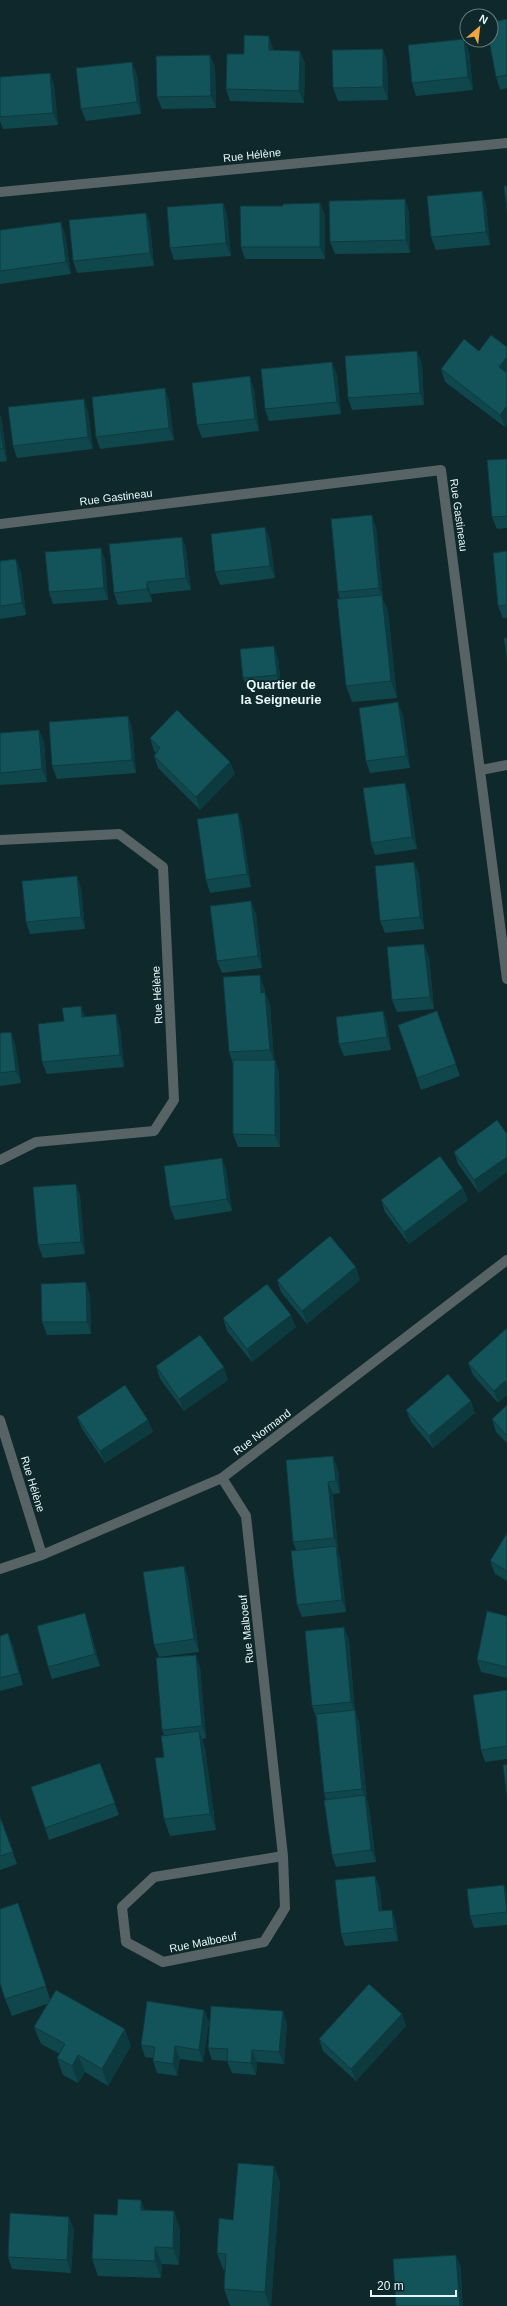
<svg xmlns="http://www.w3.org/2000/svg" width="507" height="2306" viewBox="0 0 507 2306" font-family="Arial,sans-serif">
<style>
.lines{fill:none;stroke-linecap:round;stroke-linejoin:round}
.street{stroke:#576364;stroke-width:10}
.wall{fill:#10474d}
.shaded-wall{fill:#0d3a3f}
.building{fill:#13535a;stroke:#0d3a3f}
.labels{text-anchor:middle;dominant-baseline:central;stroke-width:3.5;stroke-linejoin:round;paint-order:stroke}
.street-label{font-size:11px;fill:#e8f7f9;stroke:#0e282b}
.quarter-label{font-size:13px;font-weight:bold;fill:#e8f7f9;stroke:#0e282b}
</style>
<rect width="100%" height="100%" fill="#0e282b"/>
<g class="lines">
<!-- street -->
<path class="street" d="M0 192 507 143
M0 524 441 470 507 979
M481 770 507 765
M0 840 119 834 163 867 174 1100 154 1131 36 1142 0 1160
M0 1420 42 1555
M222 1478 246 1516 283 1856 285 1908 264 1942 163 1962 126 1942 122 1907 154 1877 283 1856
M0 1569 42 1555 222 1478 507 1260"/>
</g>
<!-- wall -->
<path class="wall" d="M507 19V88L500 90 496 77Z
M273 48V50L300 51 305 64 304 103 230 101 226 89 244 54Z
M469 51 473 90 416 96 412 83Z
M210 55 215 67 216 108 162 109 157 97Z
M387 61 388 100 338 101 333 88Z
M50 73 54 85 58 125 3 129 0 121V77Z
M137 74 141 114 86 121 81 109Z
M482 191 486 204 490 245 436 250 431 237Z
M405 199 409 212 410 253 335 254 330 242Z
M223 203 227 215 231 256 174 260 170 248Z
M320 203 325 216V259H245L241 247 283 206Z
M146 213 150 225 154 266 77 273 73 261Z
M0 230 65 234 71 274 0 284Z
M507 347V424L505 427 445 382 441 369 479 351Z
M422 364 424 405 352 410 348 398Z
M337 374 341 414 269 421 265 409Z
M165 388 169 401 174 440 100 449 96 437Z
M254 389 259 431 202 438 197 425Z
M88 411 93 449 17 458 13 446Z
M0 415 2 421 7 461 0 462Z
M507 459V528L497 529 492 517Z
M376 527 383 599 388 611 397 698 352 702 346 686 340 599 338 592Z
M182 537 186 549 191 590 151 594 152 602 118 605 114 593Z
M270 539 275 578 220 585 215 572Z
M101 548 105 560 108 600 53 604 49 592Z
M507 551V618H503L498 606Z
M16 559 21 572 26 615 0 619V561Z
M278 658 281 687 248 690 243 678Z
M403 715 410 768 370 773 366 761Z
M128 716 132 728 136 773 57 779 52 766Z
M39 730 44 742 47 782 0 785V733Z
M150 738 230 762 235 774 200 810 158 768 154 756 156 753 154 751Z
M409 795 417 849 375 855 371 843Z
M238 813 242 826 251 887 210 893 206 880Z
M414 862 419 874 424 929 385 933 380 921Z
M81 888 85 929 30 934 26 922Z
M251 901 256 914 262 968 222 973 217 961Z
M429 956 434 1009 397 1012 392 1000Z
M264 987 265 992 270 1005 274 1060H275L279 1073 280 1147H238L233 1134V1064L229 1052Z
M81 1006 85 1017 120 1027 124 1067 47 1074 42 1062Z
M383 1011 387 1023 391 1050 344 1056 339 1044Z
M437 1011 460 1076 421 1090 398 1025Z
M11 1032 15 1044 21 1083 0 1086V1033Z
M507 1134 479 1193 458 1164 454 1152Z
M222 1158 226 1170 232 1211 175 1220 170 1207Z
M76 1184 80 1196 85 1254 43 1258 38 1245Z
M463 1188 468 1200 409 1244 385 1212 381 1200Z
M277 1280H360L307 1324 281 1292Z
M90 1295 91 1334 47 1335 42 1322Z
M223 1318 296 1327 252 1362 227 1331Z
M507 1328V1395L498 1403 473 1375 468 1363Z
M156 1366 228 1380 184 1411 160 1379Z
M507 1405V1443L496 1432 492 1419Z
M406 1410 475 1413 433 1448 411 1422Z
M77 1417 148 1420 153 1432 105 1463 82 1429Z
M286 1460 338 1469 340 1493 333 1494 338 1550H337L340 1558 346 1612 302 1617 297 1605 296 1550 293 1542Z
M507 1533V1581L495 1574 490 1561Z
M184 1566 188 1578 199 1652 159 1657 154 1645Z
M507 1616V1678L481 1672 477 1660Z
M89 1626 100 1666 52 1679 48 1667Z
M344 1627 349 1640 355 1712 359 1722 367 1800 369 1807 376 1862 336 1867 332 1855 326 1800 324 1793 316 1717 312 1706Z
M0 1636 13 1646 23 1685 0 1691Z
M200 1667 206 1738 202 1739 205 1748 216 1830 170 1836 164 1819V1735L162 1730Z
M507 1690V1759L485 1762 481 1750Z
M100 1763 119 1815 49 1840 31 1787Z
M0 1817 17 1864 0 1870Z
M504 1885 507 1893V1925L474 1928 470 1916Z
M380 1888 382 1911 396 1922 398 1941 345 1946 341 1934Z
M18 1903 50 1999 131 2046 108 2086 85 2072 78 2083 63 2075 57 2058 60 2054 41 2044 34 2027 47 2004 12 2016 5 1999Z
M204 2010 209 2022 203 2062 180 2059 177 2076 157 2073 153 2061V2058L145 2057 141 2045Z
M402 2014 406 2026 356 2081 323 2051 319 2039Z
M287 2024 284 2064 257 2062 256 2075 232 2073 227 2061 212 2060 208 2048Z
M274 2166 280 2182 271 2306H230L224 2289 225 2270 223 2269 217 2253 233 2220Z
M145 2210 180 2228 179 2265 162 2264 161 2278 98 2276 92 2259 117 2215Z
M74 2229 71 2273 12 2269 8 2257Z"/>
<!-- shaded-wall -->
<path class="shaded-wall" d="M269 36 273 48V63L269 50Z
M464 39 469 51 473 90 468 77Z
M383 49 387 61 388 100 383 87Z
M300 51 305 64 304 103 299 91Z
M210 55 215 67 216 108 211 96Z
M132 62 137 74 141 114 137 102Z
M50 73 54 85 58 125 53 113Z
M482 191 486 204 490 245 486 232Z
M405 199 409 212 410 253 406 240Z
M223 203 227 215 231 256 226 243Z
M320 203 325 216V259L320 247Z
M146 213 150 225 154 266 150 253Z
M61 222 65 234 71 274 66 262Z
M417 351 422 364 424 405 420 393Z
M507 357V376L499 367Z
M332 362 337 374 341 414 337 402Z
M250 376 254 389 259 431 255 419Z
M165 388 169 401 174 440 169 428Z
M84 399 88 411 93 449 88 437Z
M507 406V424L505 427 500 415Z
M0 415 2 421 7 461 3 448 0 426Z
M372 515 376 527 383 599 388 611 397 698 391 681 382 596 379 588Z
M265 527 270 539 275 578 270 566Z
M182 537 186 549 191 590 186 578Z
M101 548 105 560 108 600 104 588Z
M16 559 21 572 26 615 22 603Z
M147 582 151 594 152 602 147 589Z
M274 646 278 658 281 687 277 675Z
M398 702 403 715 410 768 406 756Z
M128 716 132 728 136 773 132 760Z
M39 730 44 742 47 782 42 769Z
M230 762 235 774 200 810 196 797Z
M405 783 409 795 417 849 412 837Z
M238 813 242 826 251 887 247 874Z
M414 862 419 874 424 929 420 917Z
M77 876 81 888 85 929 81 917Z
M251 901 256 914 262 968 258 956Z
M424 944 429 956 434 1009 430 997Z
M260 975 264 987 266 1005 261 993Z
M265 992 270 1005 274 1062 270 1050Z
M81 1006 85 1018 82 1017Z
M383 1011 387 1023 391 1050 387 1037Z
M116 1014 120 1027 124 1067 120 1055Z
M11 1032 15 1044 21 1083 16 1071Z
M275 1060 279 1073 280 1147 275 1135Z
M507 1157V1172L479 1193 474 1180Z
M222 1158 226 1170 232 1211 227 1199Z
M76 1184 80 1196 85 1254 81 1242Z
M463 1188 468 1200 409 1244 404 1232Z
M356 1267 360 1280 307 1324 302 1311Z
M86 1282 90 1295 91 1334 87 1322Z
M291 1315 296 1327 252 1362 247 1349Z
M224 1367 228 1380 184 1411 179 1399Z
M505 1381 507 1388V1395L498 1403 494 1391Z
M471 1401 475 1413 433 1448 429 1436Z
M148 1420 153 1432 105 1463 100 1451Z
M333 1456 338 1469 340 1493 336 1481Z
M328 1482 333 1494 338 1550 334 1538Z
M336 1546 340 1558 346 1612 342 1600Z
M184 1566 188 1578 199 1652 194 1639Z
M85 1613 89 1626 100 1666 95 1654Z
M344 1627 349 1640 355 1712 359 1722 367 1800 369 1807 376 1862 371 1850 365 1796 362 1789 355 1712 351 1702Z
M8 1633 13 1646 23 1685 19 1673Z
M196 1655 200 1667 206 1738 202 1726Z
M199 1731 205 1748 216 1830 210 1814Z
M375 1876 380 1888 383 1923 379 1911Z
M504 1885 507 1893V1911Z
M18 1903 24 1920 52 2003 46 1986Z
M392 1910 396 1922 398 1941 394 1928Z
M204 2010 209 2022 203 2062 199 2050Z
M283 2011 287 2024 284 2064 279 2052Z
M402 2014 406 2026 356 2081 351 2069Z
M125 2029 131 2046 108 2086 102 2069Z
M175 2046 180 2059 177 2076 173 2064Z
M252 2050 257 2062 256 2075 251 2063Z
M78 2055 85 2072 78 2083 72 2066Z
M274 2166 280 2182 271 2306H269L265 2292Z
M141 2200 147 2216 141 2210Z
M174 2211 180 2228 179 2265 173 2248Z
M69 2217 74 2229 71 2273 67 2260Z
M155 2247 162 2264 161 2278 155 2261Z
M456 2255 461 2267 463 2306H460Z"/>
<!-- building -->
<path class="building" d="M507 19V75L496 77 489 40H491V22Z
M244 35 269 36V50L300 51 299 91 226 89 227 54H244Z
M464 39 468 77 412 83 408 45Z
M383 49V87L333 88 332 50Z
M210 55 211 96 157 97 156 56Z
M132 62 137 102 81 109 76 68Z
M50 73 53 113 0 117V77Z
M504 186H507V211Z
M482 191 486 232 431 237 427 196Z
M405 199 406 240 330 242 329 201Z
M223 203 226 243 170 248 167 207Z
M320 203V247H241L240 206H283V204Z
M146 213 150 253 73 261 69 220Z
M61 222 66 262 0 271V230Z
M491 335 507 347V357L499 367 507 373V406L500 415 441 369 464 339 479 351Z
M417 351 420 393 348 398 345 356Z
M332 362 337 402 265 409 261 369Z
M250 376 255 419 197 425 192 383Z
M165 388 169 428 96 437 92 397Z
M84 399 88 437 13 446 8 407Z
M0 426 3 448 0 449Z
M507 459V516L492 517 487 460Z
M372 515 379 588 338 592 331 519Z
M265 527 270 566 215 572 211 534Z
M182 537 186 578 147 582V589L114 593 109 544Z
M101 548 104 588 49 592 45 552Z
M507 551V605L498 606 493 553Z
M16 559 22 603 0 606V561Z
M382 595 391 681 346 686 337 599Z
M504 638H507V659Z
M274 646 277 675 243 678 240 649Z
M398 702 406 756 366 761 359 708Z
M177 710 230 762 196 797 154 756 160 748 150 738Z
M128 716 132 760 52 766 49 722Z
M39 730 42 769 0 773V733Z
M405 783 412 837 371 843 363 788Z
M238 813 247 874 206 880 197 819Z
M414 862 420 917 380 921 375 866Z
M77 876 81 917 26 922 22 881Z
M251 901 258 956 217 961 210 906Z
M424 944 430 997 392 1000 387 947Z
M260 975 261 993 265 992 270 1050 229 1052 223 977Z
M81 1006 82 1017 116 1014 120 1055 42 1062 38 1024 64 1021 62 1008Z
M383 1011 387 1037 339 1044 336 1017Z
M437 1011 456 1064 417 1078 398 1025Z
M11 1032 16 1071 0 1073V1033Z
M233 1060H275V1135L233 1134Z
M497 1120 507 1134V1157L474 1180 454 1152Z
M440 1156 463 1188 404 1232 381 1200Z
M222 1158 227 1199 170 1207 164 1166Z
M76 1184 81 1242 38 1245 33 1187Z
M330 1236 356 1267 302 1311 277 1280Z
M86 1282 87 1322H42L41 1284Z
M267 1284 291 1315 247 1349 223 1318Z
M507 1328V1384L505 1381 494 1391 468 1363Z
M200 1335 224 1367 179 1399 156 1366Z
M448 1374 471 1401 429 1436 406 1410Z
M125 1385 148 1420 100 1451 77 1417Z
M507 1405V1436L492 1419Z
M333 1456 336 1481 328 1482 334 1538 293 1542 286 1460Z
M507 1533V1571L490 1561Z
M336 1546 342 1600 297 1605 291 1551Z
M184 1566 194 1639 154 1645 143 1572Z
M487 1611 507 1616V1667L477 1660Z
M85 1613 95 1654 48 1667 37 1626Z
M344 1627 351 1702 312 1706 305 1631Z
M8 1633 19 1673 0 1678V1636Z
M196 1655 202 1726 162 1730 156 1658Z
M507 1690V1746L481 1750 473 1695Z
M355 1710 362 1789 324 1793 316 1714Z
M199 1731 210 1814 164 1819 155 1758 164 1757 161 1736Z
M100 1763 115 1803 45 1828 31 1787Z
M507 1764V1798L503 1765Z
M365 1795 371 1850 332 1855 324 1800Z
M0 1817 13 1852 0 1856Z
M375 1876 379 1911 392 1910 394 1928 341 1934 335 1880Z
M504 1885 507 1912 470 1916 467 1889Z
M18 1903 46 1986 5 1999 0 1983V1909Z
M369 1984 402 2014 351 2069 319 2039Z
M56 1990 125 2029 102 2069 78 2055 72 2066 57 2058 65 2044 34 2027Z
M147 2001 204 2010 199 2050 175 2046 173 2064 153 2061 155 2047 141 2045Z
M211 2006 283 2011 279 2052 252 2050 251 2063 227 2061 228 2049 208 2048Z
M238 2163 274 2166 265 2292 224 2289 226 2254 217 2253 219 2218 233 2220Z
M118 2199 141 2200V2210L174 2211 173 2248 155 2247V2261L92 2259 94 2214 117 2215Z
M10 2213 69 2217 67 2260 8 2257Z
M456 2255 460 2306H396L393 2259Z"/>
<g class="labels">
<!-- street labels -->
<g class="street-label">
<text transform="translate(252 155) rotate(-6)">Rue Hélène</text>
<text transform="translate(116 497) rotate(-7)">Rue Gastineau</text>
<text transform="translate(459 515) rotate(82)">Rue Gastineau</text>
<text transform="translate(157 995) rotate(-93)">Rue Hélène</text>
<text transform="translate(262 1432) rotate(-37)">Rue Normand</text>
<text transform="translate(33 1484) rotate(73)">Rue Hélène</text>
<text transform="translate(246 1629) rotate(-96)">Rue Malboeuf</text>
<text transform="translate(203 1942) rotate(-11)">Rue Malboeuf</text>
</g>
<!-- quarter labels -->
<g class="quarter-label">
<text x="281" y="684">Quartier de<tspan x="281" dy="15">la Seigneurie</tspan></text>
</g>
</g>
<!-- north arrow -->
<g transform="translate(479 28) rotate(28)"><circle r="19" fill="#0e282b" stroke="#657b7d"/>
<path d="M0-3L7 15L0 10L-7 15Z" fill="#f0a63e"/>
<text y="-6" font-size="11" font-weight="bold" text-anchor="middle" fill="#e8f7f9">N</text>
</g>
<!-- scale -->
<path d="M371 2290v6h85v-6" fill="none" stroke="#e8f7f9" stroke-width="2"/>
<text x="377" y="2290" font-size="12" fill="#e8f7f9" stroke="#0e282b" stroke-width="3" paint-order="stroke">20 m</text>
</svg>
